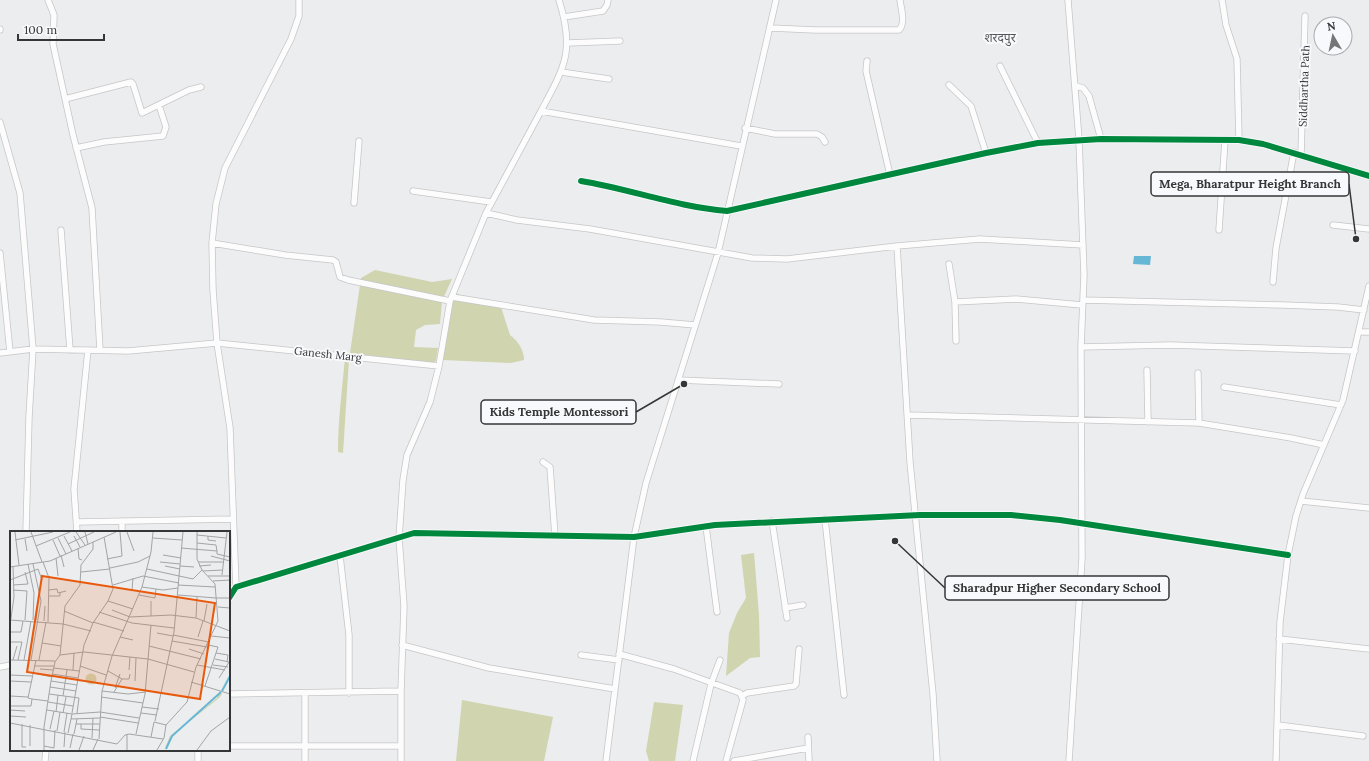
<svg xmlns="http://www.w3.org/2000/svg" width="1369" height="761" viewBox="0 0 1369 761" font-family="Lora,'Noto Sans Devanagari',serif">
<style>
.green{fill:#d0d4af}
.water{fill:#66b7d6}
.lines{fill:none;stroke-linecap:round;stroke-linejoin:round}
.minor-casing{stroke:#c6c6c8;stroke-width:7}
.minor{stroke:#fcfcfc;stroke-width:5.5}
.cycleway-casing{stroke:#f8f9fc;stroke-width:8}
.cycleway{stroke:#00873e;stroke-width:6}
.labels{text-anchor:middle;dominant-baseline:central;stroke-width:4;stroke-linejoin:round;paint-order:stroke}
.street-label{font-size:11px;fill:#353637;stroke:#f8f9fc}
.neighbourhood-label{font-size:12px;fill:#555658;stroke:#f8f9fc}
.inset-river{fill:none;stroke:#66b7d6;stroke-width:2}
.inset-road{fill:none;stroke:#a3a4a5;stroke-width:1}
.view{fill:#e8590c;fill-opacity:0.15;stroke:#e8590c;stroke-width:2}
.inset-edge{fill:none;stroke:#353637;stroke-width:2}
.leader{fill:none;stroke:#353637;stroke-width:1.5}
.callout-dot{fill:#353637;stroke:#f8f9fc;stroke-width:1.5}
.callout{fill:#f8f9fc;stroke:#353637;stroke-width:1.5}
.callout-label{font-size:12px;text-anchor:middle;font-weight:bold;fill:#353637}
</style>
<rect width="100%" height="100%" fill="#ecedee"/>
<!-- green -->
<path class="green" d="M375 270 432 282 452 279 442 301 440 324 425 325 416 330 414 347 438 348 436 361 432 363 350 353 361 278Z
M453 293 500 304 510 335C518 341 524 350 524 360L511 363 443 360Z
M345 358 349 359 343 453 338 452C338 421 342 390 345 358Z
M754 553 759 615 760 657 750 658 726 676 729 633 737 613 746 598 741 555Z
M462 700 553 717 544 761H456Z
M654 702 683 705 675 761H649L646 751Z"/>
<!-- water -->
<path class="water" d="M1134 256H1151L1150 265 1133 264Z"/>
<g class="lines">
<!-- minor casing -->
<g class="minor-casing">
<path id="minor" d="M48 0 54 15 53 44 73 135 92 208 100 350
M559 0C575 51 565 66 541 111L741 146
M1068 0 1079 140 1084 275 1081 347 1082 558 1069 761
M1222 0 1226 25 1237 59 1239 140
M564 17 603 11 607 5 608 0
M771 28 815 30H899C906 23 901 9 900 0
M0 29V30
M568 43 620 41
M867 61 866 71 890 175
M1000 66 1038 143
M561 72 609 79
M949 85 971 106 986 153
M1076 86 1083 88 1089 96 1101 139
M65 99 131 82 133 84 142 113 189 90 201 87
M0 122 20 193 33 349 29 417 26 532
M745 128 775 134H817L822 137 825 142
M76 148 104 142 163 136 166 127 159 105
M1301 155 1305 16
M581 181C630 189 677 207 727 211L986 153 1038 143 1101 139 1239 140 1263 144 1369 176
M413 191 491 202
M354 203 359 141
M486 213 517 220 590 229 752 258 787 259 897 246 980 239 1083 245
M1333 225 1369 229
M61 230 70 350
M1219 230 1225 140
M212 243 285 255 333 260 336 262 340 277 348 280 450 301
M897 246 910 462 933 694 937 761
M0 253 10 352
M949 264 955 302 956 341
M1273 282 1276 248 1294 152
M452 297 594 320 661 322 695 325
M1083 300 1283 305 1338 307 1364 310
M955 302 1016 299 1082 305
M1359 332H1369
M1081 347 1170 345 1355 351
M0 353 33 349 128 351 217 343 439 366
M1147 370 1148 422
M1198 373 1199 423
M678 380 779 384
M1224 387 1341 405
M908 415 1199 423 1291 438 1324 445
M543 462 550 467 555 536
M1301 501 1369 508
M825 519 844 695
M122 521V532
M772 521 787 618
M77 522 233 519
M706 526 717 612
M77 532 74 489 88 350
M340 556 349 635V693
M236 587 230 428 217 343 213 290 212 243 216 204 225 168 291 39 299 16V0
M229 598 236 587 414 533 634 537 715 525 920 515H1011L1060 520 1288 555
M785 608 803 605
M1279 639 1369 649
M402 645 489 668 615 689
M619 654 674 669 740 693 743 700 726 761
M581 655 619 660
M0 667 11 665
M229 694 401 691
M742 696 747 693 794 686 796 684 799 649
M1278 725 1363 736
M808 737 809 761
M229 746H401
M45 761 46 750
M198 761V750
M305 761V693
M401 761V691L404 606 399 538 403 480 407 455 430 402 439 366 450 301 486 213 541 111
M606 761 634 537 646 483 718 253 776 0
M693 761 711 684 720 660
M734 761 808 748
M1276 761 1280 622 1288 555 1296 516 1303 494 1343 400 1369 286"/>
</g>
<!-- minor -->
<use href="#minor" class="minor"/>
<!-- cycleway casing -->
<g class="cycleway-casing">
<path id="cycleway" d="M581 181C630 189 677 207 727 211L986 153 1038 143 1101 139 1239 140 1263 144 1369 176
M229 598 236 587 414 533 634 537 715 525 920 515H1011L1060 520 1288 555"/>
</g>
<!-- cycleway -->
<use href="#cycleway" class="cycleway"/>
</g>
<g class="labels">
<!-- street labels -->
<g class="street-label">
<text transform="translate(1304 86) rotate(-88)">Siddhartha Path</text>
<text transform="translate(328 354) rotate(6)">Ganesh Marg</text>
</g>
<!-- neighbourhood labels -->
<g class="neighbourhood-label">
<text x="1000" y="37">शरदपुर</text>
</g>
</g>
<!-- overview -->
<g transform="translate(10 531)">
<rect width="220" height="220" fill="#ecedee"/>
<path d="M75.5 148a5.5 5.5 0 1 1 11 0a5.5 5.5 0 1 1-11 0ZM210 160 212 163 209 167 165 202 154 219 160 205 207 167Z" fill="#d0d4af"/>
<path class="inset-river" d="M212 160 220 145M156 218 162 205 211 161"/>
<path class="inset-road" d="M5 1 9 34M21 1 32 31M66 1 75 14M75 1 78 13M117 1 124 20M187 4 216 7M54 5 62 20M64 5 70 16M198 5V9L206 10M94 6 103 58 98 70 123 78M48 7 56 23M143 7 172 9M15 8 17 20M5 9 43 1M43 9 50 25M187 12 206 14 207 20M58 13 84 1M26 15 60 1M68 17 69 28 72 29M171 17 207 20V23L220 26M51 24 54 36M153 24 171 27M201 25 220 30M46 27 48 45M97 28 112 25 110 1M33 31 39 47 38 91M150 31 170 33M188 31H213M18 33 24 62 23 89M155 35 170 38M170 35 184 36M189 35 201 34M0 36 40 30 106 1M100 37 128 31 140 25M137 38 183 48 192 39M193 40 213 39M71 41 100 38M212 44 217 1M198 45H220M0 49 28 38 32 49M203 50 220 49M3 54 18 53 15 41M103 54 133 45 169 52M168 54 205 56M132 56 153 59 168 57M3 59 17 60 15 89M39 59 47 58 48 62 56 60M122 59 123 47M129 64 145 67 146 58M168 64 206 67M39 65H50V61M206 67H220M141 70V85M208 76 220 77M102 79 120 86 161 84 186 87 220 100M54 80 83 92M89 81 122 92 164 97M186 87 187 66M0 89 53 93 81 100M26 89 28 70M34 90 35 75M194 90 197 73M83 91 114 100M0 94 4 66 3 35M0 101H11L13 90M147 102 163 105M163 104 199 111M201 105 220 107M110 106 123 109M188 106 193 90M162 110 197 116M0 111H12L8 129M32 112 51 115M139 115 191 128M179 118 194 123M206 122 218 124 217 131M50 124 55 75 70 54 71 34 83 18V11M205 128 219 131 209 147M0 129 45 130M3 129 7 115M14 129 21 90M21 129 31 70 23 33M29 129 36 91M187 134 215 139M203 134 218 136M24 135H44M70 135 96 144M44 137 69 140M30 138 43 139M63 139 64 122M119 139 120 126M98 140 112 148 104 161M23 142 42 146M42 143 68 147M0 144 22 145M112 148H119L120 143M0 150 21 151M41 150 67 154M125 150 126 127M181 151 220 163M195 155 208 116 198 114M40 156 66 160M105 157 110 143M92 160 118 163 136 161M39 163 69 167 67 182M0 165 18 166M53 165 57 139M91 166 133 172M22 168 18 167 26 129M38 171 63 175M0 175H21L22 168 38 170M132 176 149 178M0 179 15 180M37 179 62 183 90 181 129 187M46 181 48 164M53 182 56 166M62 182 74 114 83 92 98 70M131 182 147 184M62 183 61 188 90 187M0 185 16 186M90 186 128 192M145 190 164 101 173 1M0 192 107 213 115 204 119 203 153 208M12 193V216H16M66 193H90M71 193V198L89 199M40 198 44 180M47 200 50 181M54 201 57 182M58 202 61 188M64 203 67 188M126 203 135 163 141 94M141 206 144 191 156 194M82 207 83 187M89 208 92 160 102 125 132 56 141 21 143 1M20 215V194M34 215 44 217 45 199M54 216 55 201M60 217 63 203M34 219V196L41 150 45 131 50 124 74 121 138 128 184 141M69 219 74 205M83 219 88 208M117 219V203M147 219 154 207 156 194 177 171 186 136 208 90 205 53 192 39 187 28V1M187 219 201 200 220 186"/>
<path class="view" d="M32 45 205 72 190 168 17 141Z"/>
<rect width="220" height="220" class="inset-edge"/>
</g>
<!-- callouts -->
<path class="leader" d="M1356 239L1349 184M684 384L636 412M895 541L945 588"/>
<g class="callout-dot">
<circle cx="1356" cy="239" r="4"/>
<circle cx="684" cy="384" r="4"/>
<circle cx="895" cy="541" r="4"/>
</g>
<g class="callout">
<rect x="1151" y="172" width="198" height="24" rx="4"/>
<rect x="481" y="400" width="155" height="24" rx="4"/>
<rect x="945" y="576" width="224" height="24" rx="4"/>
</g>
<g class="callout-label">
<text x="1250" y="188">Mega, Bharatpur Height Branch</text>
<text x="559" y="416">Kids Temple Montessori</text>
<text x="1057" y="592">Sharadpur Higher Secondary School</text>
</g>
<!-- north arrow -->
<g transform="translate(1333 36) rotate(351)"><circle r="19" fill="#f8f9fc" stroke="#aaabad"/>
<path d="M0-3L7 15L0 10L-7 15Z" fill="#757677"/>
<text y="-6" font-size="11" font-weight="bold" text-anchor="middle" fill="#353637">N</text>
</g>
<!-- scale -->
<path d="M18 34v6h86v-6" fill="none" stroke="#353637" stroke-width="2"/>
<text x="24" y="34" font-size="12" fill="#353637" stroke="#f8f9fc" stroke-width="3" paint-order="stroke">100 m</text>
</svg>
